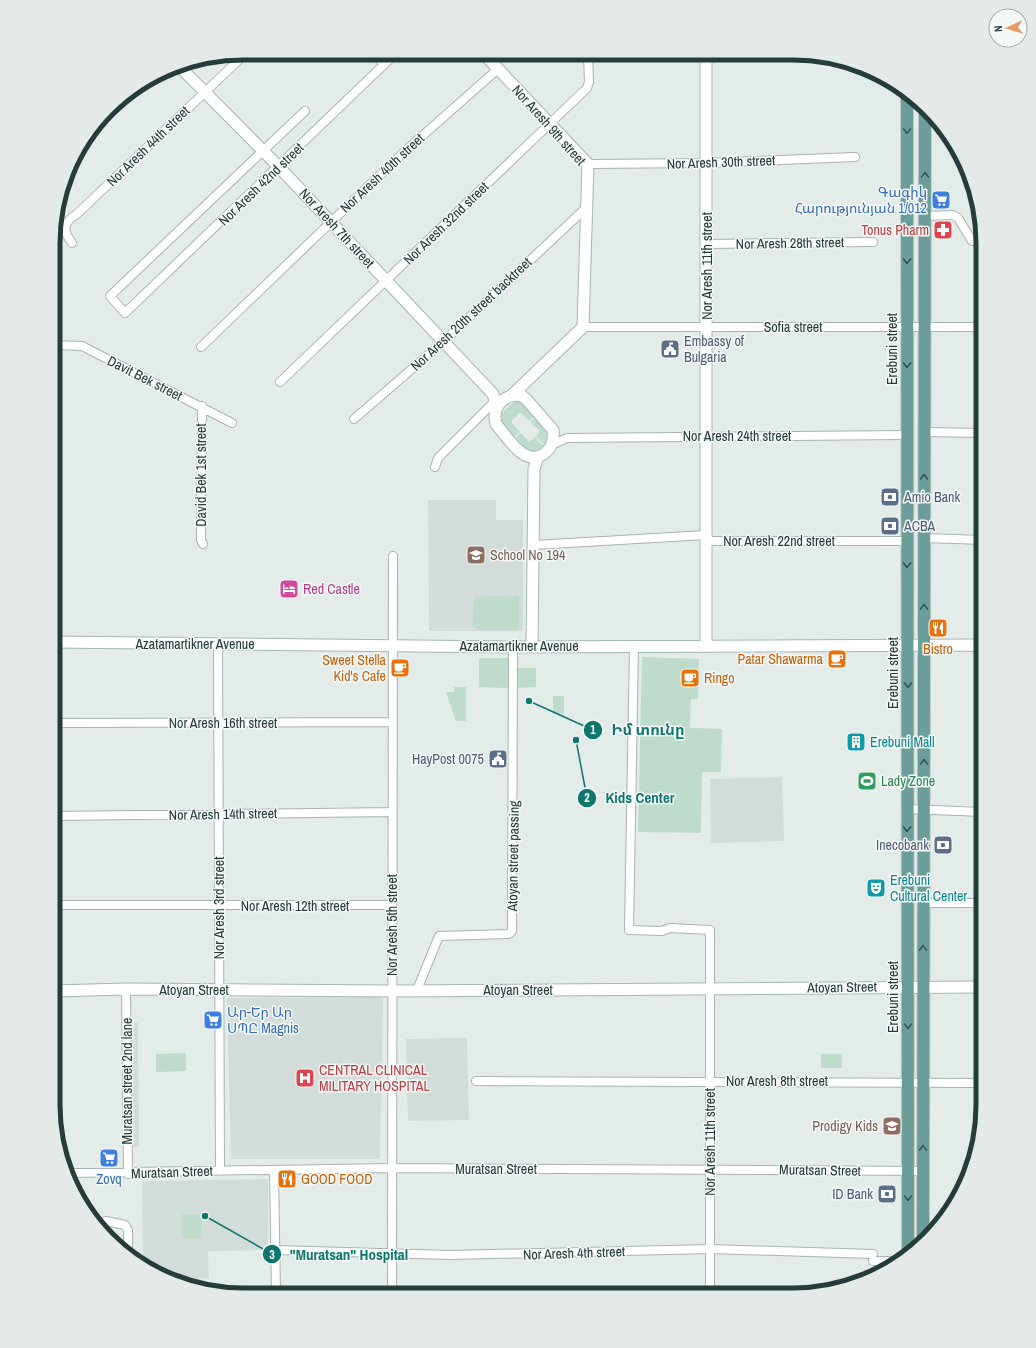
<svg xmlns="http://www.w3.org/2000/svg" width="1036" height="1348" viewBox="0 0 1036 1348" font-family="'Archivo Narrow','Noto Sans Armenian',sans-serif">
<style>
.built{fill:#d2dcd9}
.green{fill:#bedbcb}
.lines{fill:none;stroke-linecap:round;stroke-linejoin:round}
.street-casing{stroke:#a7b4b2;stroke-width:10}
.secondary-casing{stroke:#a3b7b3;stroke-width:13}
.primary-casing{stroke:#c2c8c8;stroke-width:14}
.street{stroke:#fff;stroke-width:8}
.secondary{stroke:#fff;stroke-width:11}
.primary{stroke:#6c9e99;stroke-width:12}
.oneway{stroke:#365452}
.labels{text-anchor:middle;dominant-baseline:central;stroke-width:3;stroke-linejoin:round;paint-order:stroke}
.street-label{font-size:14px;fill:#243c3a;stroke:#f4f9f7}
.shop-label{font-size:14px;fill:#366cbe;stroke:#f4f9f7;text-anchor:end}
.health-label{font-size:14px;fill:#be3a42;stroke:#f4f9f7;text-anchor:end}
.service-label{font-size:14px;fill:#4e5e75;stroke:#f4f9f7;text-anchor:start}
.education-label{font-size:14px;fill:#785e54;stroke:#f4f9f7;text-anchor:start}
.hotel-label{font-size:14px;fill:#b23c85;stroke:#f4f9f7;text-anchor:start}
.food-label{font-size:14px;fill:#c56008;stroke:#f4f9f7;text-anchor:end}
.culture-label{font-size:14px;fill:#0d838f;stroke:#f4f9f7;text-anchor:start}
.leisure-label{font-size:14px;fill:#27864d;stroke:#f4f9f7;text-anchor:start}
.rim{fill:none;stroke:#243c3a;stroke-width:5}
.leader{fill:none;stroke:#0f766e;stroke-width:1.5}
.callout-dot{fill:#0f766e;stroke:#f4f9f7;stroke-width:1.5}
.mark-label{font-size:12px;text-anchor:middle;font-weight:bold;fill:#fff}
.callout-label{font-size:15px;text-anchor:middle;font-weight:bold;fill:#0f766e;stroke:#f4f9f7;stroke-width:3;stroke-linejoin:round;paint-order:stroke}
</style>
<rect width="100%" height="100%" fill="#e4ecea"/>
<!-- built -->
<path class="built" d="M428 500H496V520H523V631H429Z
M782 777 784 841 711 843 710 779Z
M383 997 380 1159H231L227 998Z
M131 1023H138L139 1147H132Z
M467 1038 469 1120 408 1121 406 1039Z
M268 1179V1250L208 1251 209 1278 179 1279 143 1265 142 1181Z"/>
<!-- green -->
<path class="green" d="M516 400 521 401 537 414 529 421 520 412 515 418 506 409Z
M506 409 514 418 511 422 520 432 512 439 500 424 499 418Z
M538 415 549 427 548 440 544 445 536 436 540 431 530 422Z
M521 433 529 442 535 437 543 446 531 454 513 440Z
M519 596V630H481L473 627 474 597Z
M642 657 699 659 698 699H691L690 728 722 729 721 772H702L701 833 638 832Z
M479 658H509V688L479 687Z
M516 668H536V687L516 688Z
M454 687H466V721H456L446 692H454Z
M553 696H564V714H553Z
M186 1053V1071L156 1072V1054Z
M821 1054H842V1068H821Z
M182 1214H201V1238H182Z"/>
<g class="lines">
<!-- street casing -->
<g class="street-casing">
<path id="street" d="M375 53 384 65
M305 111 110 296 125 313 396 53
M588 164 707 163 855 157
M925 216 953 215 958 218 972 241H983
M72 243C62 230 63 222 77 214L246 53
M707 244 873 242
M583 327H983
M54 345 82 346 232 423
M201 347 404 152 498 69
M280 382 587 88 589 82 588 54
M202 406 201 540 203 544
M354 419 443 342 587 207
M924 432 983 433
M552 445 567 438 907 435
M435 467 438 458 495 401
M924 538 983 540
M534 545 706 535 710 541H907
M218 644 220 1171
M634 645 629 930 662 931 670 928 710 930V1295
M54 723 392 722
M907 809 983 812
M54 816 392 812
M923 903H983
M53 905H392
M126 989 128 1174
M417 990 439 936 509 934 512 931 513 647
M476 1081 983 1083
M274 1170 276 1294
M69 1173 392 1168 923 1171
M106 1221 125 1225 128 1230V1255
M275 1250 450 1255 710 1249 873 1254
M873 1261H898
M392 1294 393 556"/>
</g>
<!-- secondary casing -->
<g class="secondary-casing">
<path id="secondary" d="M484 54 588 164 583 327 511 396
M178 65 279 167 493 394 497 408
M515 395 522 396 526 399 553 430C554 439 553 446 546 452 526 470 508 438 496 424 492 409 500 398 515 395Z
M54 642 513 647 972 645 983 648
M532 646 534 469 538 457
M706 646V54
M53 991 126 989 392 991 983 987"/>
</g>
<!-- primary casing -->
<g class="primary-casing">
<path id="primary" d="M907 92 908 1255
M923 1243 925 112"/>
</g>
<!-- street -->
<use href="#street" class="street"/>
<!-- secondary -->
<use href="#secondary" class="secondary"/>
<!-- primary -->
<use href="#primary" class="primary"/>
</g>
<!-- one-way arrows -->
<defs><path id="oneway-chevron" d="M-2-3.5L2.5 0L-2 3.5" fill="none" stroke-width="1.6" stroke-linecap="round" stroke-linejoin="round"/></defs>
<g class="oneway">
<use href="#oneway-chevron" transform="translate(907 131) rotate(90)"/>
<use href="#oneway-chevron" transform="translate(925 175) rotate(-90)"/>
<use href="#oneway-chevron" transform="translate(907 261) rotate(90)"/>
<use href="#oneway-chevron" transform="translate(907 365) rotate(90)"/>
<use href="#oneway-chevron" transform="translate(924 477) rotate(-90)"/>
<use href="#oneway-chevron" transform="translate(907 565) rotate(90)"/>
<use href="#oneway-chevron" transform="translate(924 607) rotate(-90)"/>
<use href="#oneway-chevron" transform="translate(908 685) rotate(90)"/>
<use href="#oneway-chevron" transform="translate(924 762) rotate(-90)"/>
<use href="#oneway-chevron" transform="translate(907 829) rotate(90)"/>
<use href="#oneway-chevron" transform="translate(923 948) rotate(-90)"/>
<use href="#oneway-chevron" transform="translate(908 1026) rotate(90)"/>
<use href="#oneway-chevron" transform="translate(923 1148) rotate(-90)"/>
<use href="#oneway-chevron" transform="translate(908 1198) rotate(90)"/>
</g>
<!-- icons -->
<defs>
<g id="supermarket-square" transform="scale(1)"><rect x="-9" y="-9" width="18" height="18" rx="4" fill="#3f7fe0" stroke="#f4f9f7"/><path d="M-6-5.5h2.5l.6 2H6L4.5 2H-2.5L-4.4-4H-6ZM-1.5 3.2a1.3 1.3 0 1 0 .1 0ZM3 3.2a1.3 1.3 0 1 0 .1 0Z" fill="#fff"/></g>
<g id="pharmacy-square" transform="scale(1)"><rect x="-9" y="-9" width="18" height="18" rx="4" fill="#e0444e" stroke="#f4f9f7"/><path d="M-2-6h4v4h4v4h-4v4h-4v-4h-4v-4h4Z" fill="#fff"/></g>
<g id="civic-square" transform="scale(1)"><rect x="-9" y="-9" width="18" height="18" rx="4" fill="#5c6f8a" stroke="#f4f9f7"/><path d="M-.6-6.5H3V-4.5H.6V-3L4-1V1h2V6H-6V1h2V-1L-.6-3ZM-1.2 2.5V6h2.4V2.5Z" fill="#fff"/></g>
<g id="bank-square" transform="scale(1)"><rect x="-9" y="-9" width="18" height="18" rx="4" fill="#5c6f8a" stroke="#f4f9f7"/><path d="M-6-4H6V4H-6ZM0-2.3a2.3 2.3 0 1 0 0 4.6a2.3 2.3 0 1 0 0-4.6Z" fill="#fff"/></g>
<g id="school-square" transform="scale(1)"><rect x="-9" y="-9" width="18" height="18" rx="4" fill="#8d6e63" stroke="#f4f9f7"/><path d="M0-5L7-2L0 1L-7-2ZM-4 1L0 2.5L4 1V4Q0 6-4 4Z" fill="#fff"/></g>
<g id="hotel-square" transform="scale(1)"><rect x="-9" y="-9" width="18" height="18" rx="4" fill="#d1479c" stroke="#f4f9f7"/><path d="M-6-4.5h1.5V1H6V5H4.5V3h-9V5H-6ZM-4 0a1.8 1.8 0 1 1 3.6 0ZM.5 0V-2.5h3Q6-2.5 6 0Z" fill="#fff"/></g>
<g id="restaurant-square" transform="scale(1)"><rect x="-9" y="-9" width="18" height="18" rx="4" fill="#e8710a" stroke="#f4f9f7"/><path d="M-5-6h1v4h1v-4h1v4h1v-4h1v5L-1.5 .5V6h-2V.5L-5-1ZM5-6V6H3V1.5H1.5Q1.5-4 5-6Z" fill="#fff"/></g>
<g id="cafe-square" transform="scale(1)"><rect x="-9" y="-9" width="18" height="18" rx="4" fill="#e8710a" stroke="#f4f9f7"/><path d="M-5.5-4.5H6V0H3Q3 3.5 0 3.5H-2.5Q-5.5 3.5-5.5 0ZM3-3.2v2h1.7v-2ZM-6 4.5H4V6H-6Z" fill="#fff"/></g>
<g id="building-square" transform="scale(1)"><rect x="-9" y="-9" width="18" height="18" rx="4" fill="#0f9aa8" stroke="#f4f9f7"/><path d="M-4-6H4V6H1V3H-1V6H-4ZM-2.5-4.3h1.7v1.8h-1.7ZM.8-4.3h1.7v1.8H.8ZM-2.5-1h1.7V.8h-1.7ZM.8-1h1.7V.8H.8Z" fill="#fff"/></g>
<g id="stadium-square" transform="scale(1)"><rect x="-9" y="-9" width="18" height="18" rx="4" fill="#2e9e5b" stroke="#f4f9f7"/><path d="M0-5a6.5 5 0 1 0 0 10a6.5 5 0 1 0 0-10ZM-3.5-1.8h7v3.6h-7Z" fill="#fff"/></g>
<g id="theatre-square" transform="scale(1)"><rect x="-9" y="-9" width="18" height="18" rx="4" fill="#0f9aa8" stroke="#f4f9f7"/><path d="M-5-5.5Q0-4 5-5.5V0Q5 5 0 6Q-5 5-5 0ZM-3.3-2.5H-1v1.5H-3.3ZM1-2.5H3.3v1.5H1ZM-2.8 1Q0 5.5 2.8 1Z" fill="#fff"/></g>
<g id="hospital-square" transform="scale(1)"><rect x="-9" y="-9" width="18" height="18" rx="4" fill="#e0444e" stroke="#f4f9f7"/><path d="M-5-5h3v3.5h4V-5h3V5h-3V1.5h-4V5h-3Z" fill="#fff"/></g>
</defs>
<g fill-rule="evenodd">
<use href="#supermarket-square" x="941" y="200"/>
<use href="#pharmacy-square" x="943" y="230"/>
<use href="#civic-square" x="670" y="349"/>
<use href="#bank-square" x="890" y="497"/>
<use href="#bank-square" x="890" y="526"/>
<use href="#school-square" x="476" y="555"/>
<use href="#hotel-square" x="289" y="589"/>
<use href="#restaurant-square" x="938" y="628"/>
<use href="#cafe-square" x="837" y="659"/>
<use href="#cafe-square" x="400" y="668"/>
<use href="#cafe-square" x="690" y="678"/>
<use href="#building-square" x="856" y="742"/>
<use href="#civic-square" x="498" y="759"/>
<use href="#stadium-square" x="867" y="781"/>
<use href="#bank-square" x="943" y="845"/>
<use href="#theatre-square" x="876" y="888"/>
<use href="#supermarket-square" x="213" y="1020"/>
<use href="#hospital-square" x="305" y="1078"/>
<use href="#school-square" x="892" y="1126"/>
<use href="#supermarket-square" x="109" y="1158"/>
<use href="#restaurant-square" x="287" y="1179"/>
<use href="#bank-square" x="887" y="1194"/>
</g>
<g class="labels">
<!-- street labels -->
<g class="street-label">
<text transform="translate(549 125) rotate(48)">Nor Aresh 9th street</text>
<text transform="translate(148 146) rotate(-44)">Nor Aresh 44th street</text>
<text transform="translate(721 162) rotate(-2)">Nor Aresh 30th street</text>
<text transform="translate(382 173) rotate(-43)">Nor Aresh 40th street</text>
<text transform="translate(261 184) rotate(-44)">Nor Aresh 42nd street</text>
<text transform="translate(446 223) rotate(-44)">Nor Aresh 32nd street</text>
<text transform="translate(337 228) rotate(47)">Nor Aresh 7th street</text>
<text transform="translate(790 243) rotate(-1)">Nor Aresh 28th street</text>
<text transform="translate(707 266) rotate(-90)">Nor Aresh 11th street</text>
<text transform="translate(471 314) rotate(-43)">Nor Aresh 20th street backtreet</text>
<text x="793" y="327">Sofia street</text>
<text transform="translate(892 349) rotate(-90)">Erebuni street</text>
<text transform="translate(145 378) rotate(27)">Davit Bek street</text>
<text x="737" y="436">Nor Aresh 24th street</text>
<text transform="translate(201 475) rotate(-90)">David Bek 1st street</text>
<text x="779" y="541">Nor Aresh 22nd street</text>
<text x="195" y="644">Azatamartikner Avenue</text>
<text x="519" y="646">Azatamartikner Avenue</text>
<text transform="translate(893 673) rotate(-90)">Erebuni street</text>
<text x="223" y="723">Nor Aresh 16th street</text>
<text transform="translate(223 814) rotate(-1)">Nor Aresh 14th street</text>
<text transform="translate(513 856) rotate(-89)">Atoyan street passing</text>
<text x="295" y="906">Nor Aresh 12th street</text>
<text transform="translate(219 908) rotate(-90)">Nor Aresh 3rd street</text>
<text transform="translate(392 925) rotate(-90)">Nor Aresh 5th street</text>
<text transform="translate(842 987) rotate(-1)">Atoyan Street</text>
<text x="194" y="990">Atoyan Street</text>
<text x="518" y="990">Atoyan Street</text>
<text transform="translate(893 997) rotate(-90)">Erebuni street</text>
<text transform="translate(127 1081) rotate(-90)">Muratsan street 2nd lane</text>
<text x="777" y="1081">Nor Aresh 8th street</text>
<text transform="translate(710 1142) rotate(-90)">Nor Aresh 11th street</text>
<text x="496" y="1169">Muratsan Street</text>
<text transform="translate(820 1170) rotate(1)">Muratsan Street</text>
<text transform="translate(172 1172) rotate(-2)">Muratsan Street</text>
<text transform="translate(574 1253) rotate(-2)">Nor Aresh 4th street</text>
</g>
<!-- shop labels -->
<g class="shop-label">
<text x="927" y="192">Գագիկ<tspan x="927" dy="16">Հարությունյան 1/012</tspan></text>
<text x="227" y="1012" text-anchor="start">Ար-Եր Ար<tspan x="227" dy="16">ՍՊԸ Magnis</tspan></text>
<text x="109" y="1179" text-anchor="middle">Zovq</text>
</g>
<!-- health labels -->
<g class="health-label">
<text x="929" y="230">Tonus Pharm</text>
<text x="319" y="1070" text-anchor="start">CENTRAL CLINICAL<tspan x="319" dy="16">MILITARY HOSPITAL</tspan></text>
</g>
<!-- service labels -->
<g class="service-label">
<text x="684" y="341">Embassy of<tspan x="684" dy="16">Bulgaria</tspan></text>
<text x="904" y="497">Amio Bank</text>
<text x="904" y="526">ACBA</text>
<text x="484" y="759" text-anchor="end">HayPost 0075</text>
<text x="929" y="845" text-anchor="end">Inecobank</text>
<text x="873" y="1194" text-anchor="end">ID Bank</text>
</g>
<!-- education labels -->
<g class="education-label">
<text x="490" y="555">School No 194</text>
<text x="878" y="1126" text-anchor="end">Prodigy Kids</text>
</g>
<!-- hotel labels -->
<g class="hotel-label">
<text x="303" y="589">Red Castle</text>
</g>
<!-- food labels -->
<g class="food-label">
<text x="938" y="649" text-anchor="middle">Bistro</text>
<text x="823" y="659">Patar Shawarma</text>
<text x="386" y="660">Sweet Stella<tspan x="386" dy="16">Kid's Cafe</tspan></text>
<text x="704" y="678" text-anchor="start">Ringo</text>
<text x="301" y="1179" text-anchor="start">GOOD FOOD</text>
</g>
<!-- culture labels -->
<g class="culture-label">
<text x="870" y="742">Erebuni Mall</text>
<text x="890" y="880">Erebuni<tspan x="890" dy="16">Cultural Center</tspan></text>
</g>
<!-- leisure labels -->
<g class="leisure-label">
<text x="881" y="781">Lady Zone</text>
</g>
</g>
<!-- crop -->
<path d="M0 0H1036V1348H0ZM243 60H793A183 183 0 0 1 976 243V1105A183 183 0 0 1 793 1288H243A183 183 0 0 1 60 1105V243A183 183 0 0 1 243 60Z" fill="#e3eae8" fill-rule="evenodd"/>
<path class="rim" d="M243 60H793A183 183 0 0 1 976 243V1105A183 183 0 0 1 793 1288H243A183 183 0 0 1 60 1105V243A183 183 0 0 1 243 60Z"/>
<!-- callouts -->
<path class="leader" d="M529 701L593 730M576 740L587 798M205 1216L272 1254"/>
<g class="callout-dot">
<circle cx="529" cy="701" r="4"/>
<circle cx="576" cy="740" r="4"/>
<circle cx="205" cy="1216" r="4"/>
<circle cx="593" cy="730" r="10"/>
<circle cx="587" cy="798" r="10"/>
<circle cx="272" cy="1254" r="10"/>
</g>
<g class="mark-label">
<text x="593" y="734">1</text>
<text x="587" y="802">2</text>
<text x="272" y="1259">3</text>
</g>
<g class="callout-label">
<text x="648" y="735">Իմ տունը</text>
<text x="640" y="803">Kids Center</text>
<text x="349" y="1260">"Muratsan" Hospital</text>
</g>
<!-- north arrow -->
<g transform="translate(1008 28) rotate(266)"><circle r="19" fill="#f4f9f7" stroke="#a1adab"/>
<path d="M0-3L7 15L0 10L-7 15Z" fill="#e79a66"/>
<text y="-6" font-size="11" font-weight="bold" text-anchor="middle" fill="#243c3a">N</text>
</g>
</svg>
